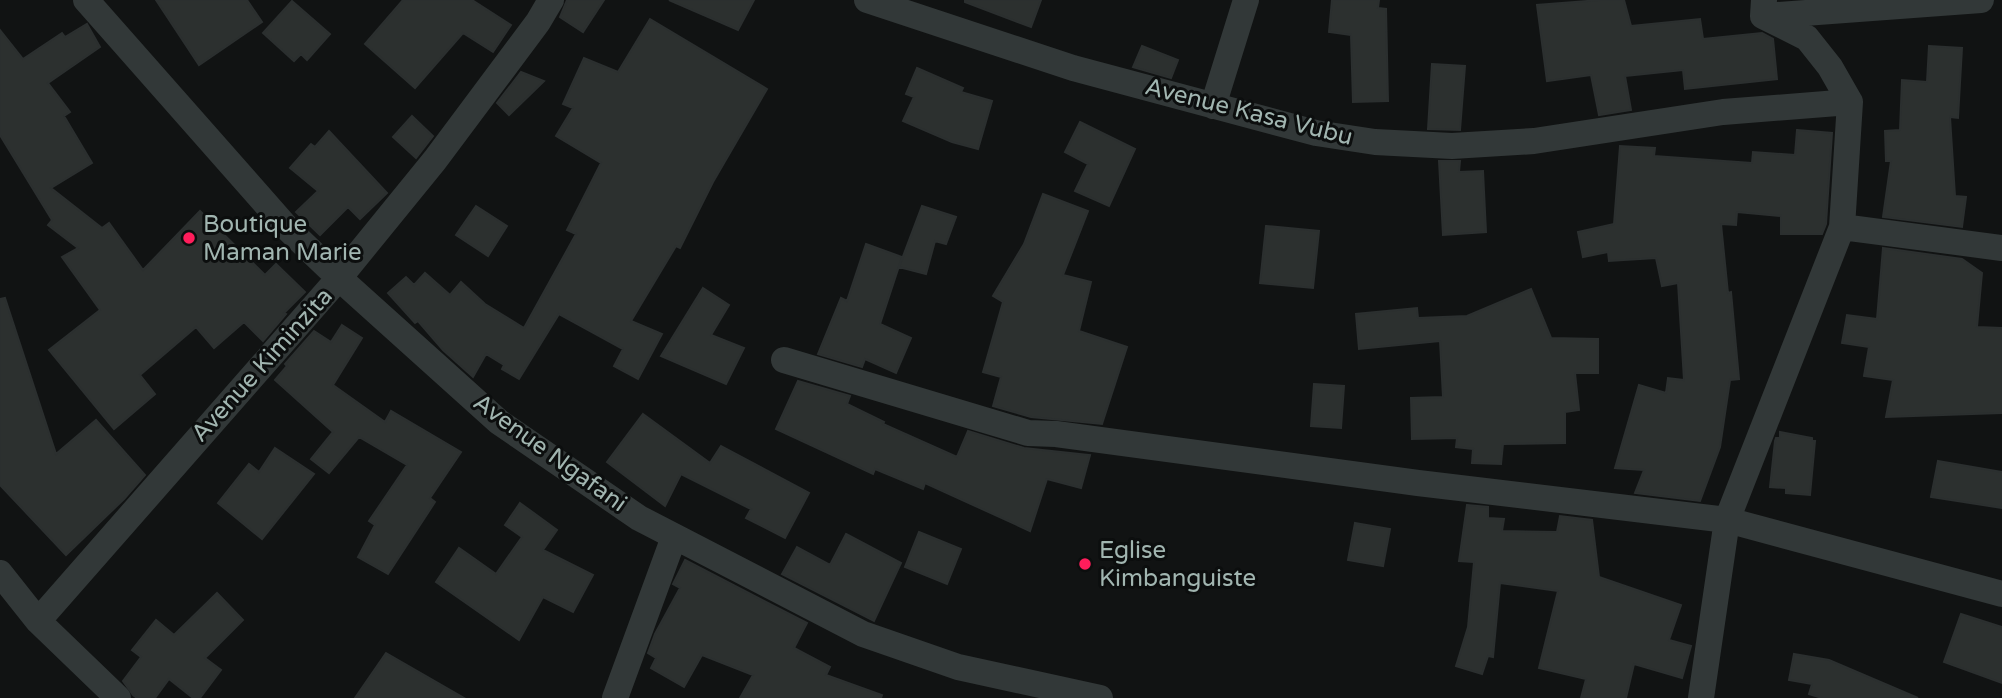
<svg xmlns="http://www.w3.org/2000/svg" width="2002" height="698" viewBox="0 0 2002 698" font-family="'Varela Round',sans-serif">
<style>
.building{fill:#2c302f;stroke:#2b2f2f;stroke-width:2}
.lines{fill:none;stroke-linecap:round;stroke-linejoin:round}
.minor{stroke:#323838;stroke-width:26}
.poi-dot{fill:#ff1d5b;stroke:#0c0e0e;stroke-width:2.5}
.labels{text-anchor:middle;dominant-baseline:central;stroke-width:6;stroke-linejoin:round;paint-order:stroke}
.street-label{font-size:24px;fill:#a1b5b0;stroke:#0c0e0e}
.poi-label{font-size:24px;fill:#a1b5b0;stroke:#0c0e0e;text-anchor:start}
</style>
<rect width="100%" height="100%" fill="#111313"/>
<!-- building -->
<path class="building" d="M156 0H247L262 22 199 65Z
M403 0H472L511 25 493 52 463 33 415 88 365 44Z
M567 0H604L583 32 560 17Z
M669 0H754L738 30Z
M965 0H1041L1031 27 965 2Z
M1332 0H1379L1378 8 1386 9 1388 101 1353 102 1351 35 1329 32Z
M1600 0H1624L1631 26 1700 19 1703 39 1762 33 1773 39 1777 79 1685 89 1683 70 1625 76 1631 110 1599 115 1591 75 1547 81 1537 5Z
M292 1 330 34 307 60 301 54 294 61 263 33Z
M650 19 767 89 713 182 680 248 676 246 631 321 662 334 638 379 614 366 623 349 559 314 519 379 502 369 504 365 486 354 473 377 443 350 418 321 415 323 388 293 406 277 414 285 425 273 450 295 461 282 485 304 524 328 576 234 567 230 601 163 556 136 573 108 563 104 584 58 618 72Z
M87 24 100 47 48 83 70 112 64 116 92 163 51 188 102 228 109 223 143 270 200 211 265 275 276 264 305 292 284 313 286 314 263 341 244 322 214 348 196 327 140 375 155 394 114 429 49 350 100 310 62 257 78 248 48 225 52 220 0 135V30L23 59 62 33 65 37Z
M1142 46 1178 60 1171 78 1133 67Z
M1929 46 1962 48 1958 118 1950 117 1955 196 1966 197 1962 227 1883 217 1891 161H1886L1885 131 1900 130 1902 80 1927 82Z
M1432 64 1465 66 1460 130 1428 129Z
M917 68 963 88 961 92 992 101 978 149 952 142 903 121 914 97 906 94Z
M521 72 544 81 509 115 497 103Z
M412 116 433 136 416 158 393 137Z
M1080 122 1135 149 1109 206 1075 191 1088 164 1065 152Z
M1797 130 1832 133 1826 224 1822 234H1781V216L1737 212 1736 225 1721 224 1728 293 1731 292 1739 379 1730 380 1720 447 1700 501 1635 493 1644 470 1615 468 1639 385 1666 393 1668 378 1684 380 1678 283 1662 286 1656 258 1609 261 1608 252 1583 257 1578 232 1614 224 1620 146 1655 148 1654 156 1752 163 1753 152 1795 155Z
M329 131 387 193 360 219 348 207 320 235 296 212 318 191 290 168 311 144 315 147Z
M1439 161H1460L1459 172 1483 171 1486 232 1443 235Z
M1043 194 1088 211 1063 275 1091 282 1079 331 1127 347 1102 424 1031 417 993 406 1001 377 983 372 1003 302 993 296 1024 244Z
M476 206 507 226 488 256 456 235Z
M922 206 956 217 946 244 935 241 926 274 899 267Z
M1266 226 1319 231 1313 288 1260 283Z
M866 244 902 257 880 324 911 338 896 373 865 359 862 367 818 354 841 298 847 301Z
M1883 248 1962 259 1982 273 1977 327 2002 328V413L1886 417 1893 380 1864 376 1869 347 1842 343 1847 315 1877 319Z
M703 288 729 305 711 335 744 348 726 384 661 356Z
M1531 289 1551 338 1598 339V373H1575L1579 410 1565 412V443L1503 444 1501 464 1472 463 1473 449 1456 447 1457 438 1412 439 1411 398 1443 397 1440 341 1359 349 1356 314 1417 308 1418 318 1467 316Z
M5 298 56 454 96 420 145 475 124 499 66 555 0 485V299Z
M342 325 362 338 333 385 385 422 391 411 461 452 430 498 435 502 388 574 358 557 375 525 369 521 407 465 359 437 329 473 311 459 333 432 275 380 287 366 285 364 314 331 331 342Z
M798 381 850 396 847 404 884 422 883 424 957 457 968 431 1024 448 1090 455 1081 488 1047 479 1030 531 925 483 923 489 875 469 873 474 776 429Z
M1314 384 1344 386 1341 428 1311 426Z
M643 414 710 463 721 446 809 493 785 538 746 518 751 509 681 474 665 506 607 462Z
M1780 432 1812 438V441H1815L1810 495 1786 493V488L1770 487 1775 441 1776 438H1780Z
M275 448 314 474 262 539 218 503 249 464 259 472Z
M1938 461 2002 472V508L1931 497Z
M520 503 557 530 543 550 593 575 573 612 543 597 519 640 436 582 459 548 496 574 522 537 505 525Z
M1467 505 1488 507V518L1504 519 1502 531 1557 532 1560 516 1592 520 1599 577 1681 605 1669 640 1691 646 1682 678 1634 664 1626 698H1581L1586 679 1539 668 1558 591 1500 583 1493 657 1488 656 1482 674 1456 666 1468 627 1474 562 1459 561Z
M1355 523 1390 529 1383 566 1348 560Z
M919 532 961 549 947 584 905 567Z
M846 534 901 563 874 621 782 574 797 547 830 565Z
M685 560 807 623 794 648 830 667 826 675 882 695 881 698H740L753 675 702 655 684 687 651 668 656 658 648 653 655 634 680 588 673 584Z
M217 593 243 620 205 658 221 670 200 698H193L169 679 155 698H137L133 695 123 681 141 657 132 650 156 620 174 635Z
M1961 614 2002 627V683L1944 662Z
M386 653 464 698H355Z
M1794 654 1829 660 1918 698H1822L1809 694 1812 684 1789 680Z"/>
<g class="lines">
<!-- minor -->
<path class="minor" d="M86 0 288 229 339 278 499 422 639 518 863 634 958 667 1100 698
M867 0 1073 68 1316 133 1375 142 1452 146 1534 141 1723 112 1850 102
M1765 16 1981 0
M1213 106 1246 0
M1842 227 2002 248
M784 360 1028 433 1056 434 1418 483 1727 520 2002 594
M0 573 38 621 118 698
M38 621 339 278 435 160 538 22 551 0
M615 698 674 537
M1701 698 1727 520 1842 227 1850 102 1830 67 1807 38 1763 16 1764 0"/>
</g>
<!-- markers -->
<g class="poi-dot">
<circle cx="189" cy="238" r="7"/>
<circle cx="1085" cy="564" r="7"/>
</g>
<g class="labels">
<!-- street labels -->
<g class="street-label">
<text transform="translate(1249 112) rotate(14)">Avenue Kasa Vubu</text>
<text transform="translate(262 365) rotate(-48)">Avenue Kiminzita</text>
<text transform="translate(550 453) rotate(36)">Avenue Ngafani</text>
</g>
<!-- poi labels -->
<g class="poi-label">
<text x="203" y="224">Boutique<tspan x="203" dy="28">Maman Marie</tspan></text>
<text x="1099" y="550">Eglise<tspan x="1099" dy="28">Kimbanguiste</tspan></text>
</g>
</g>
</svg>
